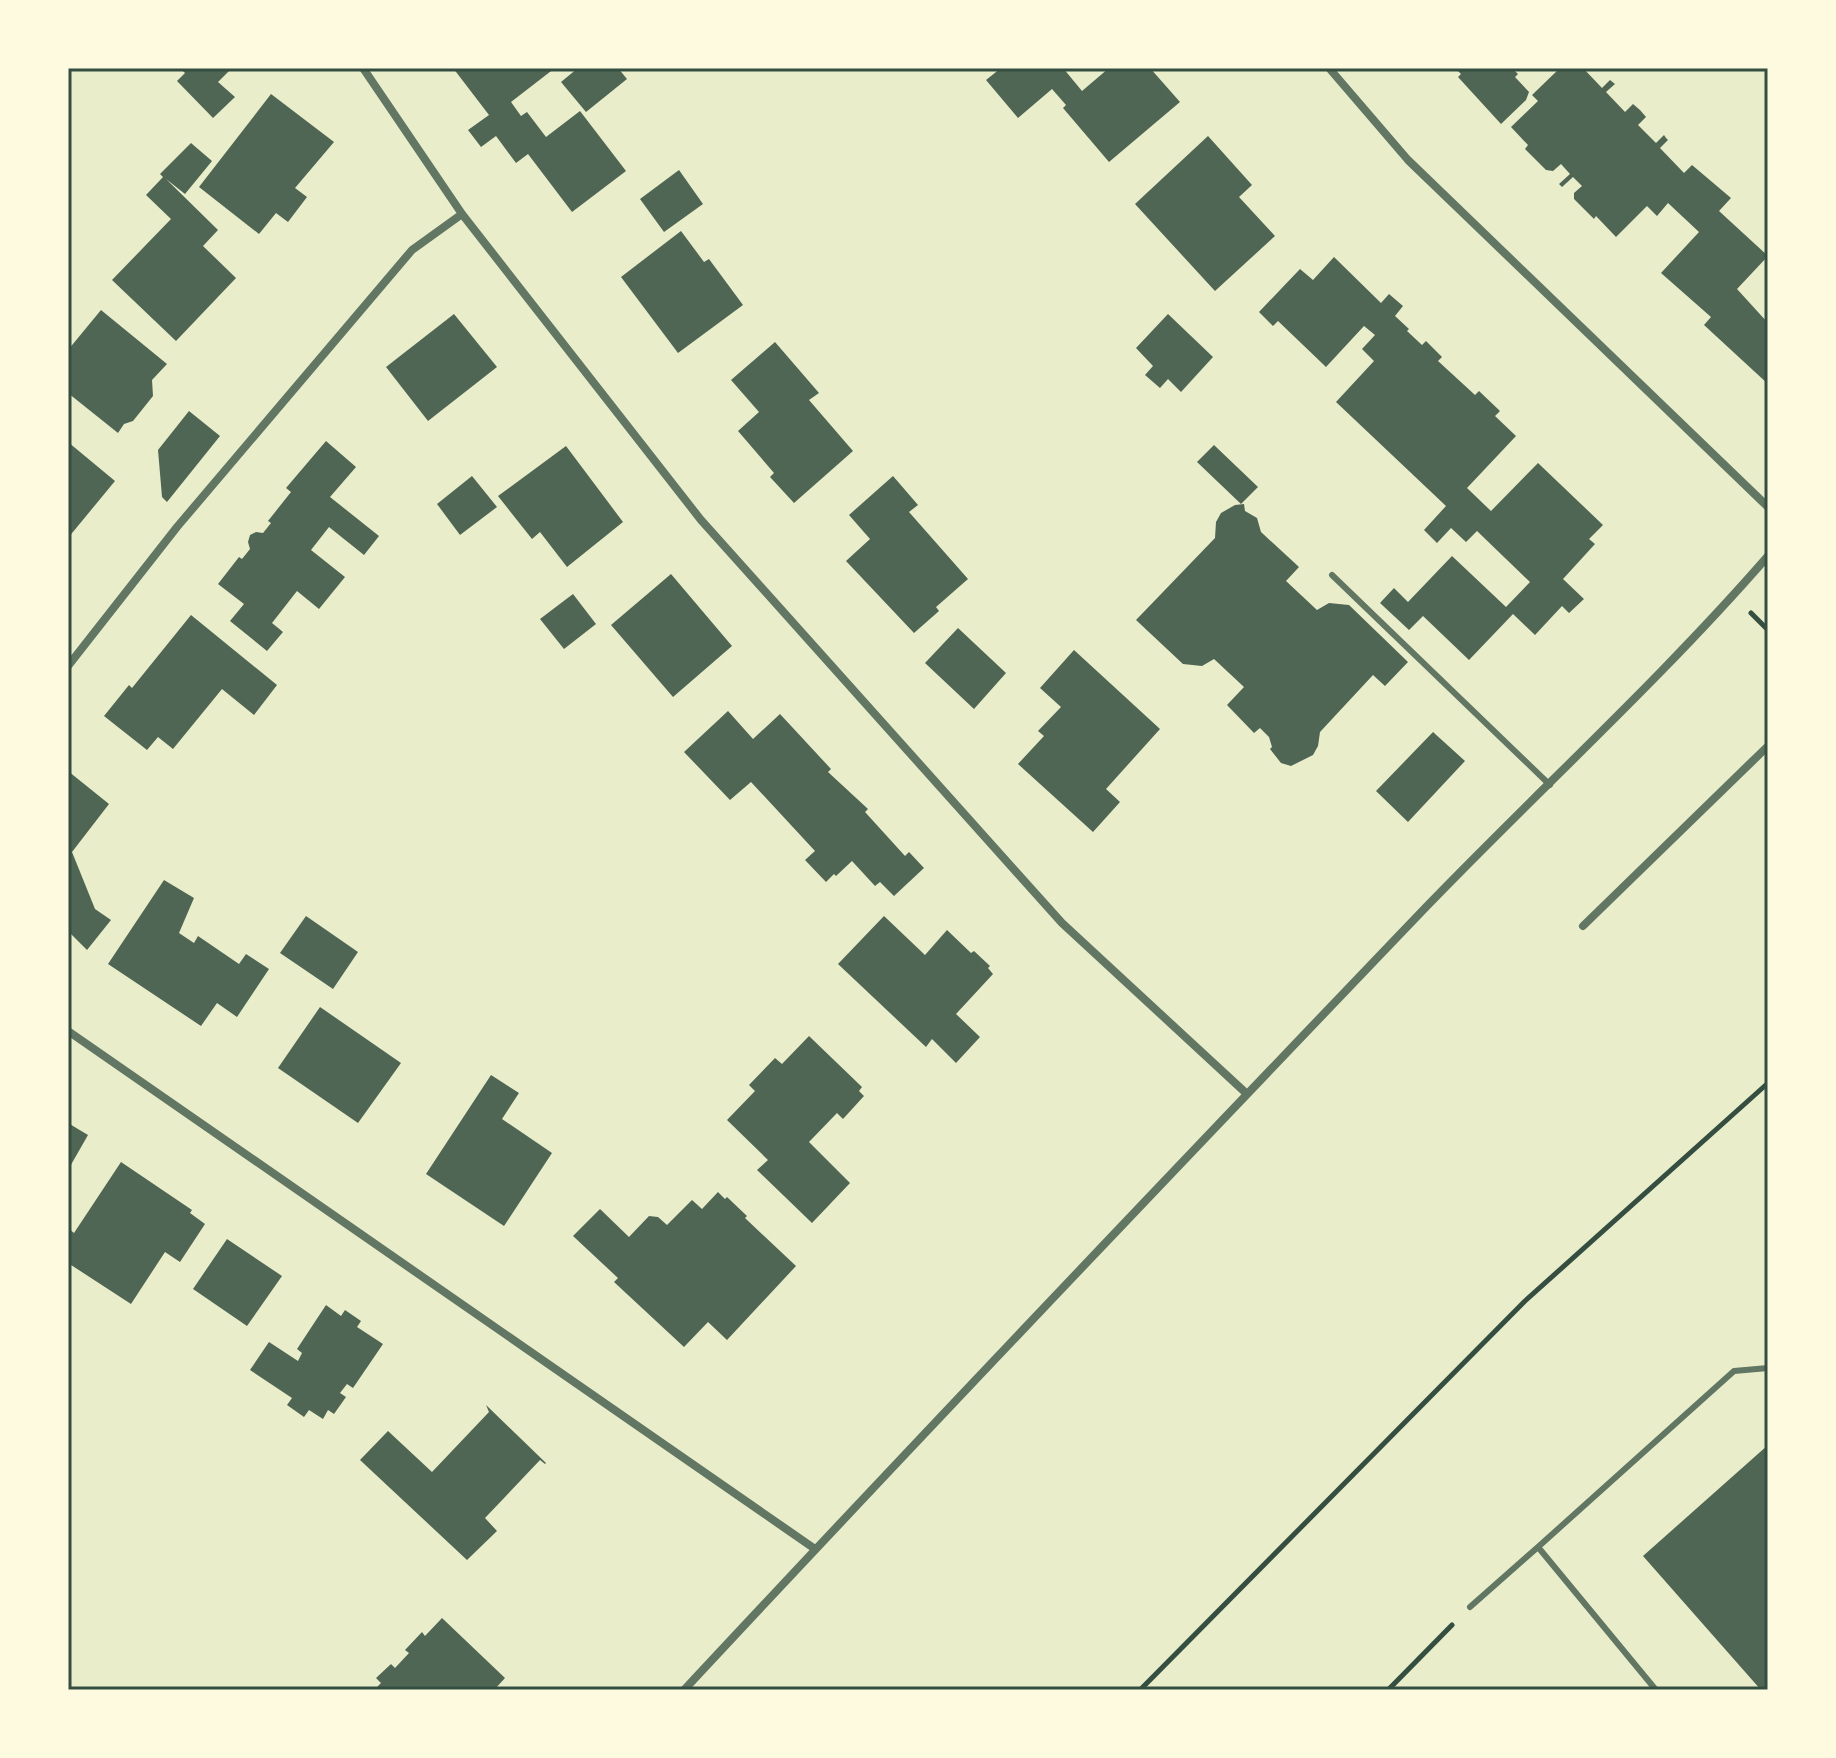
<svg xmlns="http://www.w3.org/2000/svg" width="1836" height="1758" viewBox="0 0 1836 1758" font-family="Karla,sans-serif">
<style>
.building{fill:#4f6655}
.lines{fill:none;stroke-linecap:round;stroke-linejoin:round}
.path{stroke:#344e41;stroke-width:5}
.service{stroke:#617663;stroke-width:6}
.minor{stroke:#617663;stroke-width:8}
.neatline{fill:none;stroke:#344e41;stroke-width:3}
</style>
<rect width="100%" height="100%" fill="#e9edc9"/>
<!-- building -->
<path class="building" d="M180 68H232L218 82 235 97 213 118 177 81 185 73Z
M453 68H555L511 102 521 116 527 112 546 137 580 111 626 171 572 212 528 154 516 163 496 136 481 147 468 130 489 115Z
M578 68H618L627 79 586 112 561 82Z
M1001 68H1063L1082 91 1109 68H1150L1180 102 1109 162 1063 108 1066 105 1052 89 1018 118 986 80Z
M1455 68H1512L1518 74 1515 77 1529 92 1526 100 1501 124 1458 77 1461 74Z
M1560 68H1583L1602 88 1610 80 1615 84 1606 92 1625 112 1633 104 1640 110 1646 117 1638 125 1656 143 1664 135 1666 138 1668 140 1660 148 1684 173 1692 165 1731 198 1719 211 1768 256 1737 289 1768 323V384L1704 325 1711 317 1661 273 1699 232 1668 203 1657 216 1647 206 1616 237 1596 216 1594 219 1574 199V193L1582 186 1573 177 1562 187 1559 184 1570 174 1561 164 1553 171 1546 170 1525 149 1528 145 1511 127 1538 101 1532 95Z
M271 94 334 142 295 188 307 197 288 222 276 213 259 234 199 187Z
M1208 136 1252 185 1239 197 1275 236 1215 291 1135 204Z
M191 143 212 161 185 194 166 179 218 230 203 246 236 278 176 341 112 280 171 219 146 195 163 177 160 174Z
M679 170 703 204 664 232 640 199Z
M681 231 704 262 709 259 743 305 678 353 621 277Z
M1334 257 1381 303 1389 294 1403 306 1395 316 1409 329 1407 331 1422 345 1426 341 1442 357 1438 361 1475 395 1479 391 1500 411 1495 416 1516 436 1467 488 1491 511 1538 463 1603 525 1589 539 1595 544 1563 579 1584 599 1569 613 1562 606 1535 635 1513 614 1469 660 1423 616 1409 630 1380 603 1394 588 1408 602 1452 556 1506 607 1530 582 1477 531 1466 542 1451 528 1437 543 1424 530 1446 506 1336 402 1374 361 1362 349 1375 335 1364 326 1326 367 1278 321 1273 326 1259 312 1300 269 1313 280Z
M101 310 167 364 152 380 153 396 133 421 124 424 118 433 68 393V350Z
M454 314 497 367 428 421 386 367Z
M1168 314 1213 357 1181 392 1168 379 1160 388 1145 375 1153 366 1136 348Z
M775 342 819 393 809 400 853 451 794 503 770 477 774 473 738 431 759 412 731 380Z
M189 411 220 436 167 502 162 497 158 450Z
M326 441 356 467 330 497 379 536 364 555 329 527 311 550 345 577 319 609 297 591 272 623 283 632 267 651 230 621 244 604 218 584 239 557 242 559 250 549 248 542 250 535 256 532 263 533 271 523 268 521 291 492 286 488Z
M68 442 115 481 68 538Z
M1214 445 1258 487 1241 504 1197 462Z
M566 446 623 522 567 567 540 532 532 539 498 496Z
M472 476 497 507 460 535 437 504Z
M893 476 918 505 909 512 968 579 936 607 939 611 914 633 846 561 870 539 849 515Z
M1244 504 1245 511 1257 518 1261 532 1299 567 1286 581 1317 610 1329 603 1349 605 1408 662 1385 686 1373 675 1320 732 1318 746 1313 755 1291 766 1281 763 1270 749 1272 747 1269 737 1260 728 1254 733 1227 705 1244 687 1214 659 1202 666 1183 664 1136 620 1215 538 1216 522 1221 513 1235 505Z
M671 574 732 646 673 697 611 625Z
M573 594 596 624 564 649 540 619Z
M191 615 277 685 254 715 222 689 173 749 158 737 147 750 104 716 129 685 132 688Z
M958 628 1006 673 974 709 925 663Z
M1074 650 1160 729 1106 789 1120 802 1093 832 1018 764 1044 736 1038 731 1061 707 1040 688Z
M728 711 753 739 780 714 831 769 828 772 868 809 865 812 905 856 909 852 924 868 894 896 880 882 875 886 852 861 836 876 834 874 826 882 805 860 815 851 751 782 730 800 684 752Z
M1433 732 1465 761 1408 822 1376 791Z
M68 771 109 804 72 852 95 909 111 920 87 950 68 931Z
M164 880 194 898 179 933 194 943 198 936 239 964 246 954 269 969 237 1017 217 1003 201 1026 108 964Z
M306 916 358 952 333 989 280 953Z
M884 916 925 955 947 930 971 953 974 951 990 966 988 968 993 974 956 1014 980 1037 956 1063 932 1039 926 1047 838 964Z
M320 1007 401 1063 358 1123 278 1068Z
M809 1036 862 1087 859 1091 864 1096 843 1119 837 1113 809 1142 850 1183 812 1223 757 1170 768 1160 727 1120 755 1091 749 1085 775 1058 782 1064Z
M491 1075 519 1093 502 1119 552 1153 504 1226 426 1174Z
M68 1123 88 1135 68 1170Z
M121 1162 192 1210 190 1213 205 1224 180 1262 165 1252 131 1304 68 1263V1228L74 1233Z
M718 1192 725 1199 727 1197 747 1216 745 1218 796 1266 727 1340 708 1322 684 1347 614 1282 618 1278 573 1236 600 1209 629 1237 649 1216 658 1217 667 1225 692 1200 702 1209Z
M227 1239 282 1276 247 1326 193 1289Z
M326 1305 341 1316 345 1310 361 1321 357 1327 383 1344 353 1388 347 1384 340 1393 346 1397 334 1414 328 1410 323 1419 309 1410 304 1417 287 1405 292 1398 250 1370 269 1342 298 1361 302 1353 297 1349Z
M486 1405 546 1463 545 1464 540 1460 485 1518 497 1531 467 1560 360 1460 388 1431 432 1472 489 1412Z
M1768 1445V1690H1761L1643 1556Z
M442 1618 505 1678 494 1690H374L381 1683 376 1678 391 1664 395 1668 409 1653 405 1650 422 1632 425 1636Z"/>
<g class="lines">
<!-- path -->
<path class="path" d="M1751 613 1768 630
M1140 1690 1525 1301 1768 1083
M1388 1690 1452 1625"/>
<!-- service -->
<path class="service" d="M1332 575 1550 785
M1470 1607 1538 1547
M1656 1690 1538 1547 1734 1371 1768 1368"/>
<!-- minor -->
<path class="minor" d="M363 68 462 214 701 520 1062 923 1247 1094
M1329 68 1408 160 1768 507
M68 666 177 527 412 250 462 214
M1583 926 1768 746
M68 1031 815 1549
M684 1690C929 1427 1178 1166 1427 906 1540 789 1661 679 1768 556"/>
</g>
<!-- border -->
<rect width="1836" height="1758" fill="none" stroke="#fefae0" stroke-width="140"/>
<rect x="70" y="70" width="1696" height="1618" class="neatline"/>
</svg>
